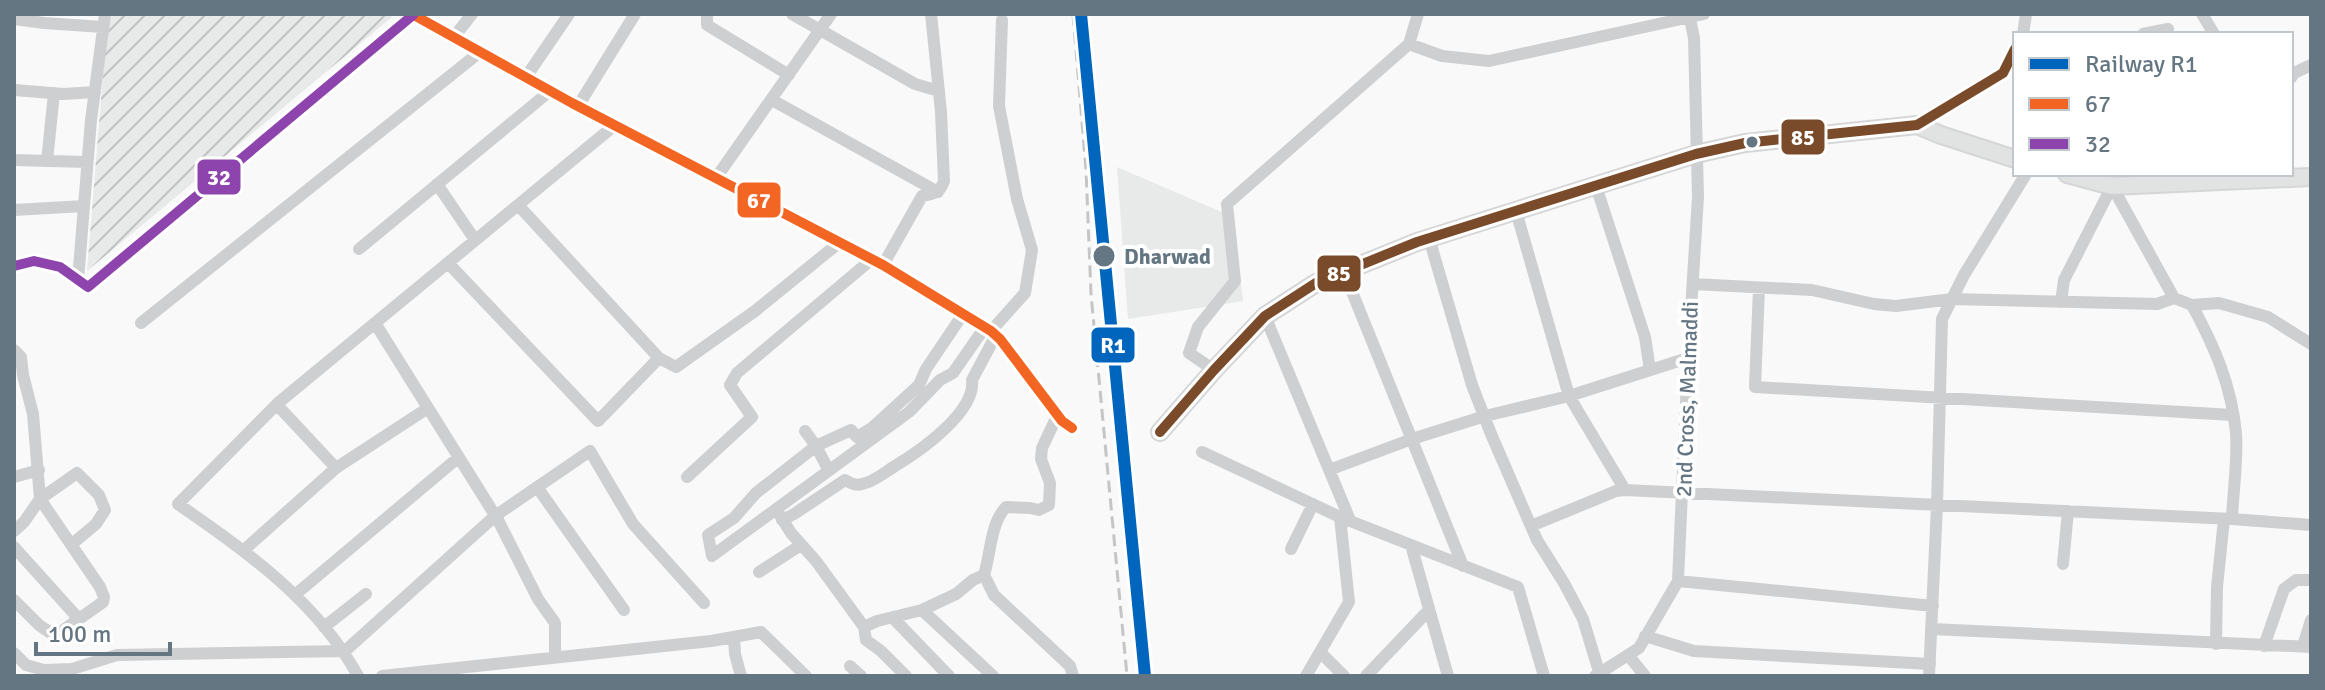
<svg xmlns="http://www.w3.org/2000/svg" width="2325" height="690" viewBox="0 0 2325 690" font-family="Signika,sans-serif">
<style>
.built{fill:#e8e9e9}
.industrial{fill:url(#industrial-furrows)}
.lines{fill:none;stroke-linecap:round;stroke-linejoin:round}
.major-casing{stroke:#d5d6d7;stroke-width:20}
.minor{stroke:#cecfd0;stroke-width:12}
.major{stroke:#e1e2e2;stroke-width:16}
.rail{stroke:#c3c5c6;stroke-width:3;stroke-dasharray:12 6;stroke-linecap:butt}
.bus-1-casing{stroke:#fff;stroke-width:16}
.bus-2-casing{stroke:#fff;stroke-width:16}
.bus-3-casing{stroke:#fff;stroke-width:16}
.bus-1{stroke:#f26522;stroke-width:10}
.bus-2{stroke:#8e44ad;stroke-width:10}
.bus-3{stroke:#7a4b2a;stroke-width:10}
.rail-1-casing{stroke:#fff;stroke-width:18}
.rail-1{stroke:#0065bd;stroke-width:12}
.bus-dot{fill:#657683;stroke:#fff;stroke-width:3}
.labels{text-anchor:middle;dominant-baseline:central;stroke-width:8;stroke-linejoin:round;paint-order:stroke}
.stop-label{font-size:22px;font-weight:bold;fill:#657683;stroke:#fff;text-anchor:start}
.street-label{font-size:22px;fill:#657683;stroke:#fff}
.line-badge{stroke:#fff;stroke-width:3}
.badge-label{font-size:22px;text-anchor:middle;font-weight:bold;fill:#fff}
</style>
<defs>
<pattern id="industrial-furrows" width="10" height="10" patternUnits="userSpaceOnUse" patternTransform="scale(2)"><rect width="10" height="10" fill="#e8e9e9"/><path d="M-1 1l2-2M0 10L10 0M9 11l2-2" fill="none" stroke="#c0c1c2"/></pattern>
</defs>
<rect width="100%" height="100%" fill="#f9f9f9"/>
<!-- built -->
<path class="built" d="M1117 167 1233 217 1243 301 1128 319Z"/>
<!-- industrial -->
<path class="industrial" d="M108 14H386L392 17 87 271Z"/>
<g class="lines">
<!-- major casing -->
<g class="major-casing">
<path id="major" d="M2067 174 2112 186 2311 177
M1160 432 1214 370 1265 316 1316 283 1417 242 1696 154 1745 143 1917 125 1941 135 2015 159"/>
</g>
<!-- minor -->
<path class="minor" d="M412 14 572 103 883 265 991 331 1000 339 1062 421 1072 428
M707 14V25L789 75
M792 14 915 84 939 91
M2202 14 2214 34
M14 19 44 23 103 27
M2023 34 2026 14
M2143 34 2168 29
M454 37 472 14
M1409 44 1442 56 1489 61 1704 14
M526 77 569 14
M2291 78 2294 73 2311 65
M14 90 64 94 95 92
M772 100 938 192
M578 106 635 14
M1917 125 2003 73 2015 49
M14 160 87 162
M47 161 54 93
M716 178 831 14
M437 184 475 240
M1596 186 1645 337 1650 370
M2112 186 2174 298 2192 305 2219 303 2268 317 2311 344
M14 210 84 206
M1516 211 1569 396 1625 490
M1429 238 1472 385 1491 434 1537 540 1564 583 1583 619 1600 675
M359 249 550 91
M448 263 598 421 659 358 518 205
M883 265 922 196C933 194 940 193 944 181L941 112 931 14
M14 266 34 261 60 267 88 287 413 15
M1344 272 1463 566
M78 280 91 120 105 14
M1693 284 1812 290 1874 304 1896 306 1952 299 2157 304 2174 298
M1759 288 1755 387 2233 415
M2061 302 2064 280 2112 186
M2192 305C2215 348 2231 384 2236 433 2238 461 2233 491 2232 519
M963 314 926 369 919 385 872 428 857 437 851 430 816 446 756 493 734 518 708 535 712 556 909 412 940 380 953 373 985 327
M1265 316 1350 520
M141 323 480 52
M375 323 498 520 538 599 555 623V657
M991 331 1025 293 1032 250 1017 199 999 106 1002 20
M14 350 21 357 23 375 33 414 40 499 24 522 14 531
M659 358 676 367 755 311 840 242
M1214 370 1189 353 1198 327 1235 281 1227 204 1409 44 1418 14
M280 408 336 468
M805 431 816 446 828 469
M1202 452 1340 517 1518 587 1544 676
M1329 470 1412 439 1485 416 1569 396 1688 358
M14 477 39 470
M687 477 752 417 730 385 737 373 872 259
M537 487 624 610
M776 509 791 533 816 561 864 627 877 621 922 610 956 594 973 580 984 575C991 553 990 524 1006 507L1030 508 1039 510 1049 505 1050 483 1041 459 1042 448 1058 414
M782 520 794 514 845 480C851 483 855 486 862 484 874 482 885 472 895 466 920 451 976 412 972 380L996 335
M1531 526 1616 491 1625 490 2232 519 2311 525
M1411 545 1448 676
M14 547 78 618
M1291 549 1313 504
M244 550 336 468 428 408
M2063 564 2068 511
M759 572 801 545
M984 575 994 595 1070 666 1073 676
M1678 581 1933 606
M296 594 459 457
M14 600 39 625 55 636 103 602 104 597 100 587 40 499 77 473 99 495 105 510 96 524 72 544
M922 610 993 676
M893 618 949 676
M324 627 366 594
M864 627 866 640 881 651 906 676
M1932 629 2311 647
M1645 636 1694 651 1930 664
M734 637 735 654 741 676
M2216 644 2217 587 2224 519
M2264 646 2284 589 2296 580H2311
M2303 646 2311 620
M14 653 26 665 44 670 72 669 117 655 345 651 495 516 590 451 633 524 704 603
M1321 653 1344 676
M1628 655 1645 676
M850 666 861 676
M358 676C317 601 247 552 178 504L278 403 615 125
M382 676 711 641 761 632 806 676
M1306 676 1349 602 1340 517
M1366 676 1429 610
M1595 676 1639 648 1678 581 1688 358 1698 197 1694 38 1689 14
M1929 676 1937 505 1942 319 1964 275 2026 174"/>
<!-- major -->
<use href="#major" class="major"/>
<!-- rail -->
<path class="rail" d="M1073 14 1086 170 1091 294 1127 676"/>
<!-- bus-1 casing -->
<g class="bus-1-casing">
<path id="bus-1" d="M412 14 572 103 883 265 991 331 1000 339 1062 421 1072 428"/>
</g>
<!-- bus-2 casing -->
<g class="bus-2-casing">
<path id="bus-2" d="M14 266 34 261 60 267 88 287 413 15"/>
</g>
<!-- bus-3 casing -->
<g class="bus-3-casing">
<path id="bus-3" d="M1160 432 1214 370 1265 316 1316 283 1417 242 1696 154 1745 143 1917 125 2003 73 2015 49"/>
</g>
<!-- bus-1 -->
<use href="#bus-1" class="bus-1"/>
<!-- bus-2 -->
<use href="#bus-2" class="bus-2"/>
<!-- bus-3 -->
<use href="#bus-3" class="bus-3"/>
<!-- rail-1 casing -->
<g class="rail-1-casing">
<path id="rail-1" d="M1081 14 1145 676"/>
</g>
<!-- rail-1 -->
<use href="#rail-1" class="rail-1"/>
</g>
<!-- markers -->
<g class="bus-dot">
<circle cx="1752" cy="142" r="7"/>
<circle cx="1104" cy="256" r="12"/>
</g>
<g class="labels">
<!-- stop labels -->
<g class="stop-label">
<text x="1124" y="256">Dharwad</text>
</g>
<!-- street labels -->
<g class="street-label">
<text transform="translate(1687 399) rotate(-88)">2nd Cross, Malmaddi</text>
</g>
</g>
<g class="line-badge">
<rect x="1780" y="118" width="46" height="38" rx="8" fill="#7a4b2a"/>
<rect x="196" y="158" width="46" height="38" rx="8" fill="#8e44ad"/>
<rect x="736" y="181" width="46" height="38" rx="8" fill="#f26522"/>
<rect x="1316" y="254" width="46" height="39" rx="8" fill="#7a4b2a"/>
<rect x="1090" y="326" width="46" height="38" rx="8" fill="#0065bd"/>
</g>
<g class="badge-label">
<text x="1803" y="145">85</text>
<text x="219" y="185">32</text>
<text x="759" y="208">67</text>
<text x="1339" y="281">85</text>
<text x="1113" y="353">R1</text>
</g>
<!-- border -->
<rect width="2325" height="690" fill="none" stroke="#657683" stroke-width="32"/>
<!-- legend -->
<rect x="2013" y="32" width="280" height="144" fill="#ffffff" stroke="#c1c8cd" stroke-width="2"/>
<rect x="2029" y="58" width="40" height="12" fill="#0065bd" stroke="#c1c8cd" stroke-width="2"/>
<text x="2085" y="72" font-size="24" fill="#657683">Railway R1</text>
<rect x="2029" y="98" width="40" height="12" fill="#f26522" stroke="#c1c8cd" stroke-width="2"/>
<text x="2085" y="112" font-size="24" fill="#657683">67</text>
<rect x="2029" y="138" width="40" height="12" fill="#8e44ad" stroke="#c1c8cd" stroke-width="2"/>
<text x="2085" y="152" font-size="24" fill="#657683">32</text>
<!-- scale -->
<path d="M36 642v12h134v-12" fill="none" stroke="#657683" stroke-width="4"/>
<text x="48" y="642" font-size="24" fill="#657683" stroke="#ffffff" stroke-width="6" paint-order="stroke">100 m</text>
</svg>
